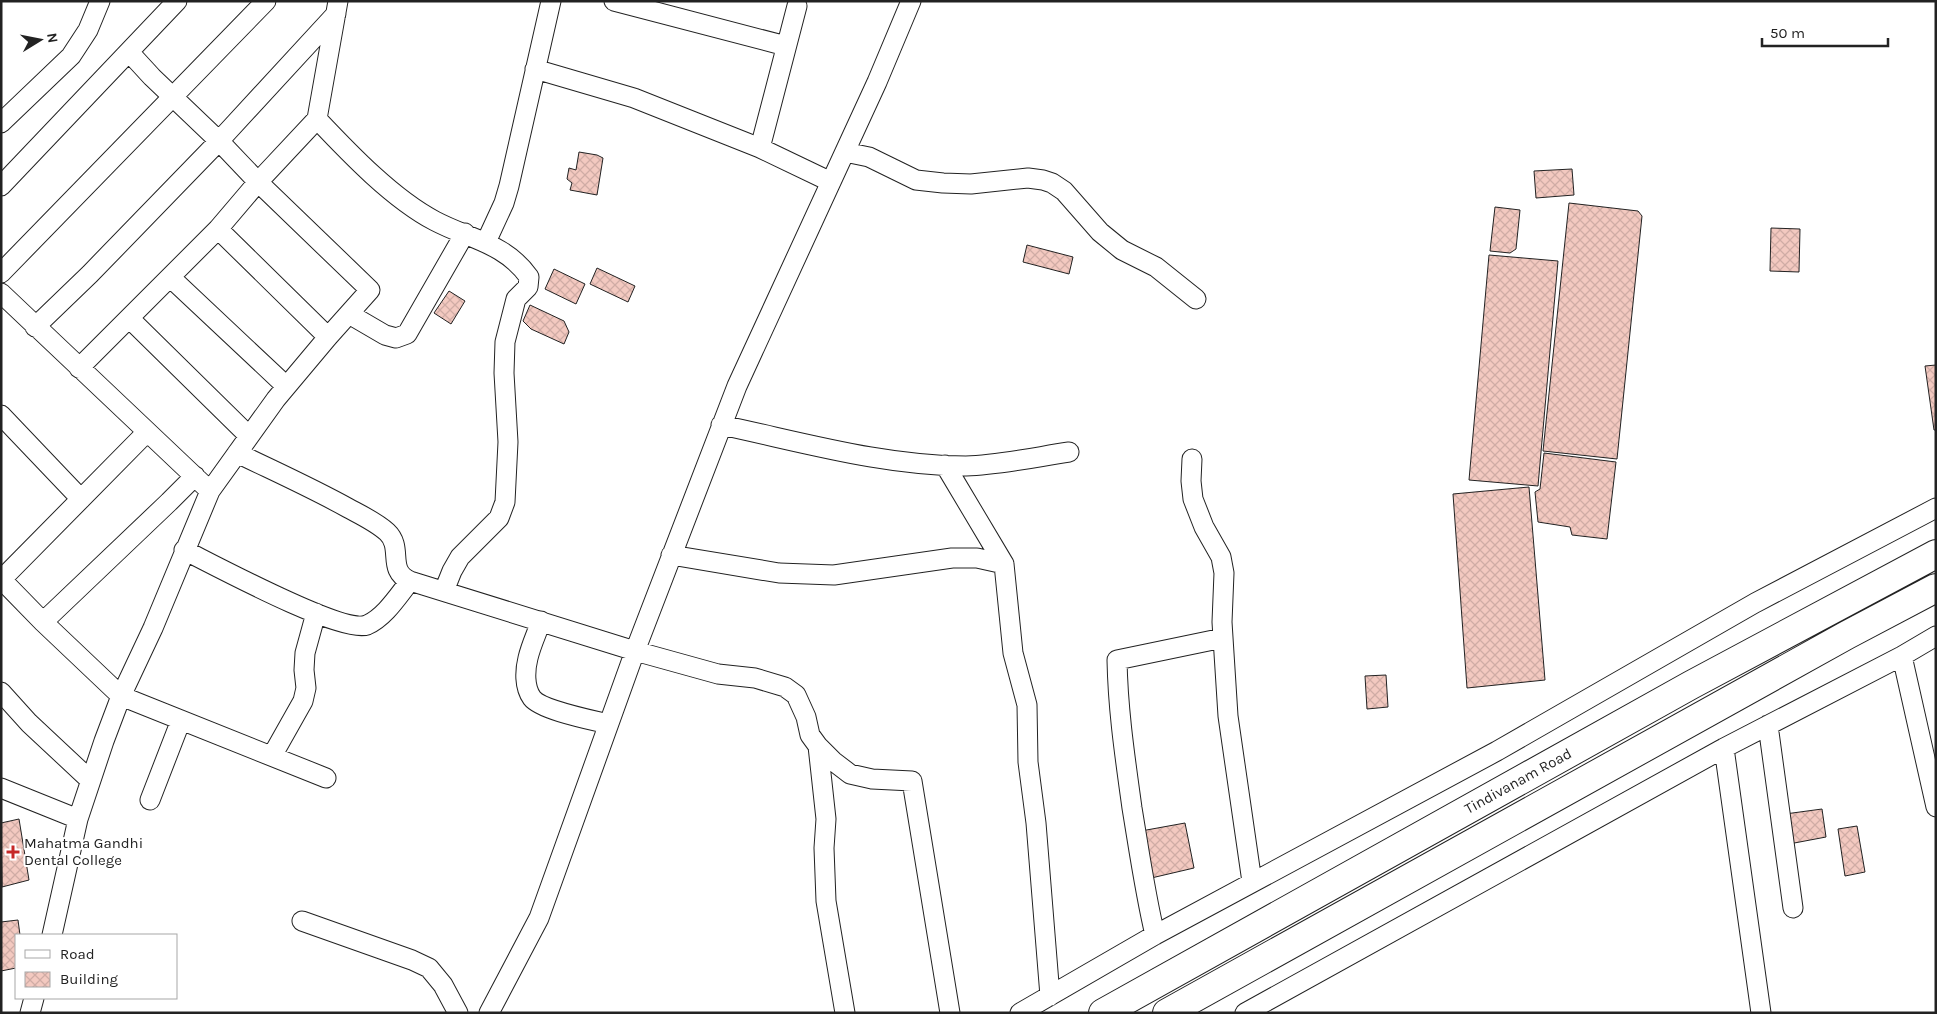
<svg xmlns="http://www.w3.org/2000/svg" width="1937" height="1014" viewBox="0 0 1937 1014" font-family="Karla,sans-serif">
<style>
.building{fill:url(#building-cross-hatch);stroke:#222}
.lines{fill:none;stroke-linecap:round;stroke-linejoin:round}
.minor-casing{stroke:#222;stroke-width:21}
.highway-casing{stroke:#222;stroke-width:30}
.minor{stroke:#fff;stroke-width:19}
.highway{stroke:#fff;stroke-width:28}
.poi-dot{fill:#c62828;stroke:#fff;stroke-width:2}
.labels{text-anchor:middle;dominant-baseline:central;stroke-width:4;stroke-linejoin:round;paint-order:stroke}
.street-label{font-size:15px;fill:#222;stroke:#fff}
.poi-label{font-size:15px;fill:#222;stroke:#fff;text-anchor:start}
</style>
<defs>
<pattern id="building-cross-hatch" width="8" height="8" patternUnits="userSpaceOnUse" patternTransform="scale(1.25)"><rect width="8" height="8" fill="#f3c9c0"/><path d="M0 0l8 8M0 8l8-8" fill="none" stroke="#d0aca5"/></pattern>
</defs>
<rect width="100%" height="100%" fill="#fff"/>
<!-- building -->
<path class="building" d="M579 152 597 155 603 158 597 195 570 190 572 183 567 179 569 168 576 170Z
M1572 169 1574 195 1536 198 1534 171Z
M1569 203 1638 211 1642 216 1617 459 1543 451Z
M1495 207 1520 210 1516 249 1510 253 1490 251Z
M1771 228 1800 229 1799 272 1770 271Z
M1027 245 1073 257 1069 274 1023 262Z
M1489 255 1558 261 1538 486 1469 480Z
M597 268 635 286 628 302 590 284Z
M554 269 585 284 576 304 545 289Z
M449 291 465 301 451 324 434 313Z
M530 305 564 321 569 332 564 344 531 329 523 321Z
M1936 365V430H1934L1925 366Z
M1544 453 1616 462 1607 539 1572 535 1570 527 1538 522 1535 492 1540 489Z
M1529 487 1545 680 1467 688 1453 494Z
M1386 675 1388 707 1367 709 1365 676Z
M1822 809 1826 837 1789 844 1785 814Z
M19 819 29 880 2 887 1 823Z
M1185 823 1194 868 1147 879 1141 831Z
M1857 826 1865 872 1845 876 1838 829Z
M18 920 20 935H16V968L1 971V922Z"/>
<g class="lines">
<!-- minor casing -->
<g class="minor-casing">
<path id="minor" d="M614 1 786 46
M535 69 634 98 760 148 831 182
M317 119C350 154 393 199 435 221 469 239 505 243 529 277L528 287 516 299 505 342 504 373 508 442 505 502 499 518 460 557 452 571 444 591
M1 123 71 56 88 30 100 1
M760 148 797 6
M845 152 869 157 916 180 943 183 971 184 1028 178 1043 180 1052 183 1064 191 1100 232 1122 250 1156 267 1196 299
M1 186 177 1
M218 229 328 337
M486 242 504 203 509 186 551 1
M1 273 266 1
M170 277 286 386
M1 293 210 491
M349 314 385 335 396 338 407 334 465 233
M129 318 249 436
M35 327 90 274 219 141 336 14
M79 368 218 229 258 182 317 119 338 1
M1 415 81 499
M721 425C802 442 884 466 966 466 1000 465 1036 457 1069 452
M237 453C274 471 312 488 348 508 361 515 376 522 387 532 404 548 386 570 410 581L635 651 718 674 755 678 785 687 796 695 806 717 810 735 818 746 833 761 850 774 872 779 912 781 950 1013
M1192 459 1191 481 1193 499 1204 527 1221 557 1224 573 1222 622 1228 716 1252 882
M184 550C214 565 342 634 367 625 385 617 398 596 410 581
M671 555 779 573 834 575 952 558H977L1004 564 945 465
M1004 564 1013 653 1027 705 1028 762 1036 823 1050 996
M1 579 43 622 121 696 326 778
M2 579 147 432
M541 621C537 633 531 645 528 658 525 670 524 687 532 698 541 710 592 720 608 724
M43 622 169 502 195 476
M1902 656 1936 807
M1 692 29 723 90 780
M1768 725 1793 908
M818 746 826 819 824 848 826 901 845 1013
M1724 748 1761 1013
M272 756 303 701 306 688 304 670 305 653 316 613
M1 788 78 819
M150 800 181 720
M302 921 412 960 429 968 443 985 458 1013
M52 935 78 819 104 741 121 696 153 628 210 491 276 399 328 337 370 290 258 182 219 141 152 77 129 52
M1155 935C1145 893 1139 850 1132 808 1125 757 1118 711 1117 660L1223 638
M30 1013 34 998
M489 1013 539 918 635 651 737 386 877 82 911 1
M1020 1013 1155 935 1497 751 1755 603 1936 508
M1245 1013 1724 748 1902 656 1936 636"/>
</g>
<!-- highway casing -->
<g class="highway-casing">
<path id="highway" d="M1103 1013 1691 685 1936 554
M1167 1013 1847 635 1936 588"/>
</g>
<!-- minor -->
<use href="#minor" class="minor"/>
<!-- highway -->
<use href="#highway" class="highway"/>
</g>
<!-- markers -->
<path class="poi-dot" d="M10.5 844.5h5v5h5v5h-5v5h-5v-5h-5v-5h5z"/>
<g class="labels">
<!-- street labels -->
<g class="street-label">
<text transform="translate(1518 781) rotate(-29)">Tindivanam Road</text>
</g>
<!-- poi labels -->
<g class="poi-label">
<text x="24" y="843">Mahatma Gandhi<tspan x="24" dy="17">Dental College</tspan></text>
</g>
</g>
<!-- border -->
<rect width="1937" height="1014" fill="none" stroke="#222222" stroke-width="5"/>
<!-- legend -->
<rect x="15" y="934" width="162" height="65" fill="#ffffff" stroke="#a7a7a7"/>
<rect x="25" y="950" width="25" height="8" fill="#ffffff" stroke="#a7a7a7"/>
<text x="60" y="959" font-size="15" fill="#222222">Road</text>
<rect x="25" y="972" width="25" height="15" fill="url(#building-cross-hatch)" stroke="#a7a7a7"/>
<text x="60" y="984" font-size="15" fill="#222222">Building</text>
<!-- north arrow -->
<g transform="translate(40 40) rotate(80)" stroke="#ffffff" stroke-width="4" paint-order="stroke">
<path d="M0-4L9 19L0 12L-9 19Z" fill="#222222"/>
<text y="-8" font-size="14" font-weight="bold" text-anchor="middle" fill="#222222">N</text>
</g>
<!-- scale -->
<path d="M1762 38v8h126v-8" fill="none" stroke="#222222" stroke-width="2.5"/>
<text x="1770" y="38" font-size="15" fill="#222222" stroke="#ffffff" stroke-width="4" paint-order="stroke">50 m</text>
</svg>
